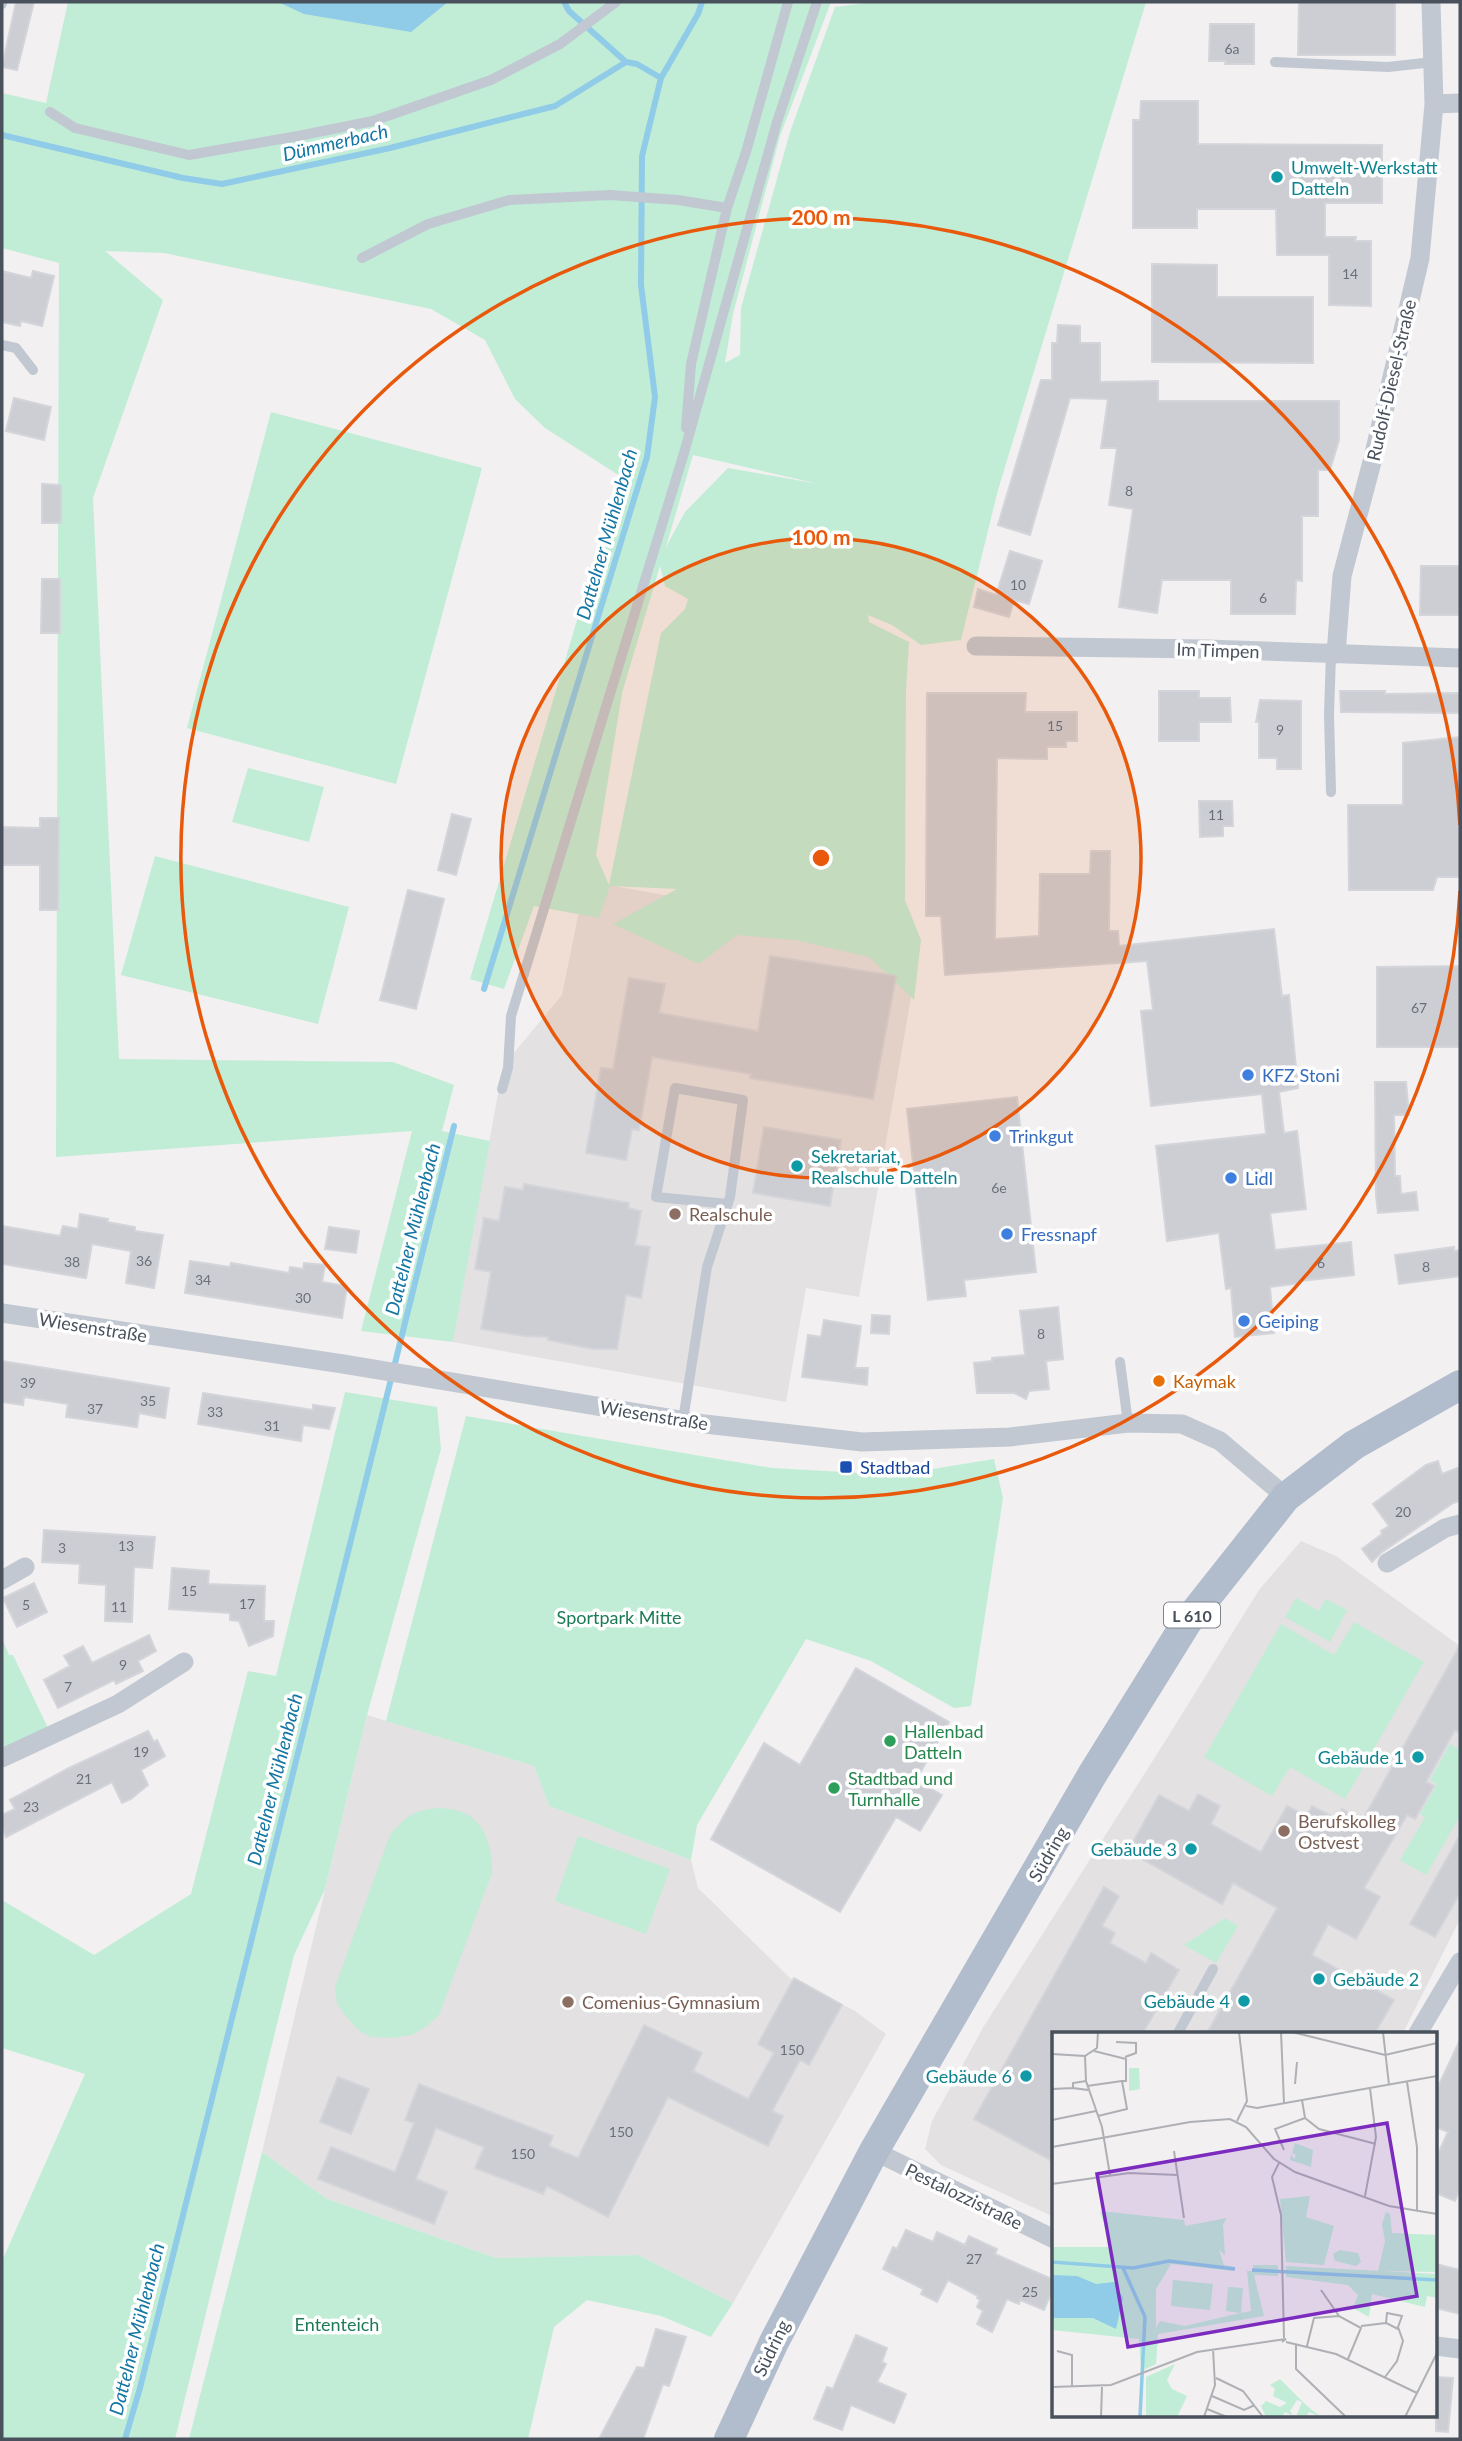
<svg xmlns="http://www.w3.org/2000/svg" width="1462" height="2441" viewBox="0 0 1462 2441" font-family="Lato,sans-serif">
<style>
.education{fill:#e3e1e1}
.green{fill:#c1edd7;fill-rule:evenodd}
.water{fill:#90cce8}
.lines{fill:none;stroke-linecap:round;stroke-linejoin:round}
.stream{stroke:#90cce8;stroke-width:6}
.building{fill:#cdced4;stroke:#d4d5db;stroke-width:2}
.service{stroke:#c1c8d1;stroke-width:10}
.minor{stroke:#c1c8d1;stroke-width:19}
.primary{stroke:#b1bccd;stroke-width:30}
.ring{fill:none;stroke:#e8590c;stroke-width:3.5}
.culture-dot{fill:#0f9aa8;stroke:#fff;stroke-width:2.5}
.shop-dot{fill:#3f7fe0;stroke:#fff;stroke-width:2.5}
.education-dot{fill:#8d6e63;stroke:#fff;stroke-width:2.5}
.food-dot{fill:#e8710a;stroke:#fff;stroke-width:2.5}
.transit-dot{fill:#1a4fb4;stroke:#fff;stroke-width:2.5}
.leisure-dot{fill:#2e9e5b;stroke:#fff;stroke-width:2.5}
.labels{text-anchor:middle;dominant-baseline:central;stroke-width:7;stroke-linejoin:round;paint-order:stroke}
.number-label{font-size:14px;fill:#6a707a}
.shield{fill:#fff;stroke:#80858d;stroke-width:2}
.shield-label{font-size:16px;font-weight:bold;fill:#49515c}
.culture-label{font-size:18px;fill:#0d838f;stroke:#fff;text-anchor:end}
.street-label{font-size:18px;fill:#49515c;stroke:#fff}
.shop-label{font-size:18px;fill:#366cbe;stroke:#fff;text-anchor:start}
.education-label{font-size:18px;fill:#785e54;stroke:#fff;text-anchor:start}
.food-label{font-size:18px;fill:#c56008;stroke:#fff;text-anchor:start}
.transit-label{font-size:18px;fill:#164399;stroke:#fff;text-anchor:start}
.park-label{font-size:18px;fill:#1c7b56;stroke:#fff}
.leisure-label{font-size:18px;fill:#27864d;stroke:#fff;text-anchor:start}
.water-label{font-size:19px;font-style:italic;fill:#1476a4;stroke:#fff}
.inset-river{fill:none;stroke:#90cce8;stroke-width:3.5}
.inset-road{fill:none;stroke:#aeb0b5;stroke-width:2}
.view{fill:#7b2cbf;fill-opacity:0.15;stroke:#7b2cbf;stroke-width:3.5}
.inset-edge{fill:none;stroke:#49515c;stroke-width:3.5}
.centre{fill:#e8590c;stroke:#fff;stroke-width:3.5}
.ring-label{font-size:21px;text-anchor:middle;font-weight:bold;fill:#e8590c;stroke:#fff;stroke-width:7;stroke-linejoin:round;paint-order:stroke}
</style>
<rect width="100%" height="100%" fill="#f2f0f0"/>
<!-- education -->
<path class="education" d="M585 881 921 940 859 1297 806 1288 786 1402 453 1342 503 1066 562 995Z
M1301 1541 1336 1556 1460 1646V1919L1403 2033H1054V2217L941 2165 925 2149 932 2121 984 2026 1164 1743 1259 1590Z
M367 1715 534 1766 549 1806 691 1860 698 1888 790 1978 855 2011 886 2034 733 2303 638 2255 496 2258 327 2199 262 2152Z"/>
<!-- green -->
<path class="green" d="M68 2H831L780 136 733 314 725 363 740 355 741 308 790 132 835 7 873 2H1146L998 490 961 640 921 645 892 625 868 615 869 622 909 642 906 690 905 900 921 940 914 1000 869 957 795 940 737 935 699 964 613 924 677 889 610 886 599 918 534 906 504 989 470 979 620 476 545 428 515 399 485 340 431 309 164 253 105 251 163 300 93 498 119 1059 393 1062 454 1085 442 1131 490 1141 453 1342 361 1331 412 1131 56 1157 59 263 2 248V93L46 103ZM693 455 819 484 728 468 685 512 666 547ZM660 566 665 586 688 599 685 609 661 633 609 885 596 855 622 693Z
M271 412 482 468 396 784 187 728Z
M248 768 324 787 309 842 232 822Z
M155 856 349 907 318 1024 121 975Z
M345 1392 437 1407 441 1449 367 1715 325 1889 294 1955 175 2439H2V2261L85 2074 2 2048V1900L94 1955 191 1894 248 1671 276 1676Z
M466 1416 772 1468 896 1475 994 1459 1003 1498 971 1706 954 1708 871 1661 806 1639 697 1825 691 1860 549 1806 534 1766 386 1721Z
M1296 1598 1319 1611 1326 1599 1347 1610 1330 1642 1285 1617Z
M1354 1622 1424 1662 1345 1799 1290 1767 1272 1796 1204 1757 1281 1624 1334 1655Z
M2 1638 9 1655H13L49 1730 2 1752Z
M1450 1744 1460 1750V1816L1426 1875 1400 1860 1425 1817 1420 1814 1437 1784 1430 1780Z
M441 1808C447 1809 456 1809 462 1812 486 1821 493 1851 492 1873L439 2015 427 2026 412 2035 392 2038 371 2037 358 2030 346 2016 337 2004 335 1987 390 1835C406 1816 415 1809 441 1808Z
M578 1836 670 1869 646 1934 555 1901Z
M1225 1918 1238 1926 1216 1963 1184 1945Z
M262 2152 327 2199 496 2258 638 2255 733 2303 711 2337 661 2316 587 2300 554 2327 528 2439H189Z"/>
<!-- water -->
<path class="water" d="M278 2H448L411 32 304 14Z"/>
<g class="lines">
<!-- stream -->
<path class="stream" d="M564 2 569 11 626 62
M2 135 183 178 222 184 390 148 555 106 626 62 637 64 661 78
M484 989 647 457 655 397 641 285 642 156 661 78 698 14 702 2
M125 2439 140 2388 454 1126"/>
</g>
<!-- building -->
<path class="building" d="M16 2H34L17 70 2 67Z
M1299 2H1395V55H1298Z
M1210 24H1254V64H1225L1226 61H1209Z
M1141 101H1198V144L1382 145V203H1325V237H1356L1355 241H1371V306L1329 305V255H1277L1276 209H1197V228H1133V120H1140Z
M1152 264 1217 265V297H1313V363L1152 362Z
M2 271 31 278 33 271 54 276 42 326 21 321 20 326 2 322Z
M1058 325 1080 326V343H1100V382L1158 381V401H1339V440L1330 470H1318V516H1302V581L1296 580 1295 614H1231V580H1162L1157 613 1119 607 1133 509 1109 505 1117 448H1101L1108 399 1070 398 1030 535 998 525 1041 380H1052V343H1057Z
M14 398 51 407 44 440 6 431Z
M42 484 61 485V523H42Z
M1010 551 1042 561 1029 604 1014 600 1009 617 974 607 978 589 996 595Z
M1421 566H1460V615H1420Z
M42 579H60V633H41Z
M1159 691H1199V698H1230L1231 722H1199V741H1159Z
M1340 691H1385V694L1460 693V713L1341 712Z
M927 693H1026L1025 712H1077V741H1066V747H1047V759L997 758 995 939 1039 936 1040 874H1090L1091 851H1110L1109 931H1118L1119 946 1274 929 1282 996 1289 995 1298 1088 1279 1092 1284 1133 1297 1131 1306 1209 1270 1213 1275 1250 1351 1242 1354 1275 1300 1281V1283L1270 1287 1274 1333 1235 1337 1231 1288 1226 1289 1219 1233 1167 1241 1156 1146 1266 1134 1262 1094 1151 1106 1141 1011 1153 1010 1147 961 945 975 941 916H926Z
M1260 700 1301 701V769H1277V758H1259V722H1256Z
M1460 737V877H1437L1433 890H1349L1348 805H1403V743Z
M1199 801H1232L1233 826H1223V836L1200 837Z
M452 814 471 819 456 875 438 870Z
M40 818H59L58 910H40V865H2V827L40 828Z
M408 890 444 899 416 1009 380 1000Z
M770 956 896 976 873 1099 750 1078 751 1074 652 1057 639 1130 632 1129 626 1160 586 1153 601 1068 613 1069 629 978 665 984 659 1013 758 1031Z
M1460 966V1047H1377V967Z
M1375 1082H1406L1409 1115H1394L1395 1176H1400L1401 1194 1416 1192 1418 1210 1378 1213 1376 1196Z
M1017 1097 1036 1272 964 1280 966 1296 928 1300 907 1109Z
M764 1127 841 1140 830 1206 753 1193Z
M524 1184 629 1203 628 1208 641 1211 635 1245 650 1247 641 1298 626 1295 617 1349H593L548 1340V1337L524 1336 481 1329 491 1272 475 1269 484 1218 499 1221 505 1187 523 1190Z
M80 1214 108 1219 107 1222 135 1227V1231L163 1235 154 1288 126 1283 131 1251 92 1244 86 1278 2 1264V1226L60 1236 63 1226 78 1229Z
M329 1227 359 1231 356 1253 325 1249Z
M1454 1247V1251L1460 1250V1276L1399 1284 1395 1255Z
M190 1261 230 1267 231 1263 289 1273 290 1267 303 1269 304 1263 325 1265 322 1282 347 1286 342 1318 185 1293Z
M1058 1307 1063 1359 1046 1361 1049 1389 1029 1391 1026 1399 1014 1393H977L974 1363 992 1361V1358L1025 1355 1020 1311Z
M872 1315 890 1316 889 1334 871 1333Z
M824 1320 861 1326 855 1368H868L867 1385 802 1377 808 1335 821 1337Z
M2 1361 169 1388 165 1418 139 1413 137 1427 66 1417 68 1404 24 1397 23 1405 2 1402Z
M203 1393 313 1410V1405L335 1408 329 1429 303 1425 301 1441 198 1424Z
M1438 1461 1442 1474 1460 1467V1501L1453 1503 1381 1553 1372 1562 1362 1549 1382 1534 1381 1531 1389 1526 1373 1504 1426 1465Z
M44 1530 155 1537 152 1568 134 1567 132 1622 105 1621 106 1585 79 1583 80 1564 42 1562Z
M172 1568 209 1571 208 1584 265 1586 264 1621H274L273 1636 249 1646 239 1621 230 1620V1613L169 1609Z
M34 1583 47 1612 17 1627 3 1598Z
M149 1635 156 1651 138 1661 143 1671 116 1684 114 1680 58 1708 44 1680 70 1666 64 1656 83 1646 92 1663Z
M1460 1645V1733L1455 1730 1426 1782 1434 1786 1415 1819 1407 1815 1364 1888 1380 1897 1356 1939 1328 1924 1312 1955 1394 2000 1375 2033H1207L1277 1908 1233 1883 1222 1904 1128 1851 1159 1795 1189 1811 1198 1794 1220 1806 1211 1824 1261 1852 1287 1806 1307 1816 1312 1806 1337 1819 1342 1809 1362 1821Z
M856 1668 949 1722 916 1780 942 1795 920 1831 896 1817 840 1912 711 1839 764 1743 800 1765Z
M148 1731 154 1742 157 1740 165 1756 141 1770 148 1785 131 1799 122 1803 112 1782 6 1837 2 1827V1815L15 1809 10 1800 67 1769Z
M1460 1835V1893L1435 1937 1410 1924Z
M1104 1887 1119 1896 1102 1926 1115 1933 1110 1943 1146 1963 1151 1953 1179 1970 1143 2033H1054V2162L974 2119Z
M794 1978 842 2005 809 2065 800 2060 772 2111 783 2116 768 2146 668 2097 608 2217 547 2186 543 2194 475 2168 484 2147 436 2128 416 2179 447 2192 434 2224 318 2179 331 2147 395 2172 414 2123 405 2120 419 2084 553 2136 549 2146 578 2158 644 2025 702 2053 693 2071 748 2099 774 2053 758 2044Z
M1460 2040V2188L1455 2201 1436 2193V2158L1448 2132 1436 2127V2091Z
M338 2077 369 2089 351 2134 320 2122Z
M906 2230 933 2242 937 2232 965 2245 969 2236 997 2249 995 2254 1054 2280V2287L1044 2310 1020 2300 1019 2304 1007 2299 992 2332 977 2324 983 2311 977 2307 980 2300 977 2298 978 2296 948 2280 937 2302 921 2294 923 2289 883 2269 893 2247 897 2249Z
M1436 2264 1460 2270V2314L1436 2308Z
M656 2329 686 2337 669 2386 663 2384 643 2439H599L637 2367 644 2368Z
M856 2335 887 2348 882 2362 886 2364 877 2382 906 2394 894 2423 851 2405 842 2430 814 2419 827 2387 833 2389Z
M1436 2377 1453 2378 1448 2432 1436 2431Z"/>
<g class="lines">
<!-- service -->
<path class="service" d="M2 4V2
M1275 62 1388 67 1433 62
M50 112 75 128 189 155 298 136 373 121 491 80 560 44 616 2
M727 208 746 152 788 2
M362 258 428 224 509 200 610 195 678 200 727 208 691 364 686 428
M2 345 16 348 33 370
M1331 654 1329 714 1331 792
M502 1089 508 1068 511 1016 684 453 777 122 817 2
M1120 1362 1128 1423
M683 1420 707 1267 730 1197 743 1100 675 1088 656 1197 728 1204
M1178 2033 1213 1969"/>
<!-- minor -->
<path class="minor" d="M1434 104 1460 103
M976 646 1206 649 1460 658
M1336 654 1342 576 1373 458 1420 258 1434 104 1431 2
M2 1313 343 1364 705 1424 862 1442 1010 1437 1128 1423 1182 1424 1220 1441 1286 1497
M1387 1563 1445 1528 1460 1524
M2 1580 25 1567
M2 1758 118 1704 184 1662
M1418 2033 1460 1962
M874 2151 1054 2239
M1436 2346 1460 2349"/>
<!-- primary -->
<path class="primary" d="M729 2439 774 2342 874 2151 1092 1775 1187 1622 1286 1497 1354 1445 1460 1385"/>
</g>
<!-- distance rings -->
<circle cx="821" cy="858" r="320" fill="#e8590c" fill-opacity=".12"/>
<g class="ring">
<circle cx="821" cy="858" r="320"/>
<path d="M1460 891A640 640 0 1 1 1460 825"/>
</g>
<!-- markers -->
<g class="culture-dot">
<circle cx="1277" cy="177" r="7"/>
<circle cx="797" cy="1166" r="7"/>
<circle cx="1418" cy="1757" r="7"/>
<circle cx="1191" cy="1849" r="7"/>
<circle cx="1319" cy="1979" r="7"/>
<circle cx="1244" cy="2001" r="7"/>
<circle cx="1026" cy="2076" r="7"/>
</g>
<g class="shop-dot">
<circle cx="1248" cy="1075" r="7"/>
<circle cx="995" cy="1136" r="7"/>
<circle cx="1231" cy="1178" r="7"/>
<circle cx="1007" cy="1234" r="7"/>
<circle cx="1244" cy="1321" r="7"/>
</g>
<g class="education-dot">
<circle cx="675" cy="1214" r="7"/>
<circle cx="1284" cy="1831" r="7"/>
<circle cx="568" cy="2002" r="7"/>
</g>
<circle class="food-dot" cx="1159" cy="1381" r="7"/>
<rect class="transit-dot" x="839" y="1460" width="14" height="14" rx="3.5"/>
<g class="leisure-dot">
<circle cx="890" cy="1741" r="7"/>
<circle cx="834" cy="1788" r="7"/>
</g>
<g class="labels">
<!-- number labels -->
<g class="number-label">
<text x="1232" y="48">6a</text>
<text x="1350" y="273">14</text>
<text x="1129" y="490">8</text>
<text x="1018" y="584">10</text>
<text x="1263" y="597">6</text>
<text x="1055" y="725">15</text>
<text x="1280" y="729">9</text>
<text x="1216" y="814">11</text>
<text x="1419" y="1007">67</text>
<text x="999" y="1187">6e</text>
<text x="144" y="1260">36</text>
<text x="72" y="1261">38</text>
<text x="1321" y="1262">6</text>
<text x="1426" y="1266">8</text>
<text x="203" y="1279">34</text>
<text x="303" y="1297">30</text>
<text x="1041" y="1333">8</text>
<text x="28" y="1382">39</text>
<text x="148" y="1400">35</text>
<text x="95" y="1408">37</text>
<text x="215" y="1411">33</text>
<text x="272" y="1425">31</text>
<text x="1403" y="1511">20</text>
<text x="126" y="1545">13</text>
<text x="62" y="1547">3</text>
<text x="189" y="1590">15</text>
<text x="247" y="1603">17</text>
<text x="26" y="1604">5</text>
<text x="119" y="1606">11</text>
<text x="123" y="1664">9</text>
<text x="68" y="1686">7</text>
<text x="141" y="1751">19</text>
<text x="84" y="1778">21</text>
<text x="31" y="1806">23</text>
<text x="792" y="2049">150</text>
<text x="621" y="2131">150</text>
<text x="523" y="2153">150</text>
<text x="974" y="2258">27</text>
<text x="1030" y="2291">25</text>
</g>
<!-- shield labels -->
<rect class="shield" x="1164" y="1602.5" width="56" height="25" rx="5"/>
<g class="shield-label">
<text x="1192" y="1615">L 610</text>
</g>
<!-- culture labels -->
<g class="culture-label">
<text x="1291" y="167" text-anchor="start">Umwelt-Werkstatt<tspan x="1291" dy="21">Datteln</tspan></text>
<text x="811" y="1156" text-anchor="start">Sekretariat,<tspan x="811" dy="21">Realschule Datteln</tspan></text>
<text x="1404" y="1757">Gebäude 1</text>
<text x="1177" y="1849">Gebäude 3</text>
<text x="1333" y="1979" text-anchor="start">Gebäude 2</text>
<text x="1230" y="2001">Gebäude 4</text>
<text x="1012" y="2076">Gebäude 6</text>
</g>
<!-- street labels -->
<g class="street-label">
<text transform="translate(1391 380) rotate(-77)">Rudolf-Diesel-Straße</text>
<text transform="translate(1218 650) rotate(2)">Im Timpen</text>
<text transform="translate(93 1327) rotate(9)">Wiesenstraße</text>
<text transform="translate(654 1415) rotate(9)">Wiesenstraße</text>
<text transform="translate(1048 1854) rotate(-60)">Südring</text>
<text transform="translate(964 2196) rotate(26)">Pestalozzistraße</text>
<text transform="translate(771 2348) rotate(-64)">Südring</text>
</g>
<!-- shop labels -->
<g class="shop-label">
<text x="1262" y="1075">KFZ Stoni</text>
<text x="1009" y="1136">Trinkgut</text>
<text x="1245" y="1178">Lidl</text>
<text x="1021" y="1234">Fressnapf</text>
<text x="1258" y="1321">Geiping</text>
</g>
<!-- education labels -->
<g class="education-label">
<text x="689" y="1214">Realschule</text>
<text x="1298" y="1821">Berufskolleg<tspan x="1298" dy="21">Ostvest</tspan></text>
<text x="582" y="2002">Comenius-Gymnasium</text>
</g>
<!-- food labels -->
<g class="food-label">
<text x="1173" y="1381">Kaymak</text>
</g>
<!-- transit labels -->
<g class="transit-label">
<text x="860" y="1467">Stadtbad</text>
</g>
<!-- park labels -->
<g class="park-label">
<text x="619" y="1617">Sportpark Mitte</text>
<text x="337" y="2324">Ententeich</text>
</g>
<!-- leisure labels -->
<g class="leisure-label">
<text x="904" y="1731">Hallenbad<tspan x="904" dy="21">Datteln</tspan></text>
<text x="848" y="1778">Stadtbad und<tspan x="848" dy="21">Turnhalle</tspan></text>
</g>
<!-- water labels -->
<g class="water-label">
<text transform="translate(335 142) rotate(-13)">Dümmerbach</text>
<text transform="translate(606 534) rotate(-74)">Dattelner Mühlenbach</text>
<text transform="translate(412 1229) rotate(-76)">Dattelner Mühlenbach</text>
<text transform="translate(274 1779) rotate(-76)">Dattelner Mühlenbach</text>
<text transform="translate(136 2329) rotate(-76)">Dattelner Mühlenbach</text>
</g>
</g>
<!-- overview -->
<g transform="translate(1052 2032)">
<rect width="385" height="385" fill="#f2f0f0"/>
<path d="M77 36H87L88 57 77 59ZM243 111 261 118 259 135 238 128 239 122 242 127 244 123 240 121ZM258 164 254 185 282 194 272 233 234 230 228 167ZM48 179 132 188 133 194 175 186 171 192 173 223 167 218 172 233 183 235 182 239 119 232 104 257V296L108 289 133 294 188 281 174 279 176 255 191 256 189 281 199 279 195 239H201V233H226V244L202 243 212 284 106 302 104 332 89 339 87 307 0 298V215H59ZM334 180 338 182 340 201 385 203V240L326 239 333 209 330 192ZM288 218 306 221 309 230 304 234 283 229 281 222ZM234 234 385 242V266L375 264 373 275 320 262 317 285 301 276 306 263 296 253 234 245ZM121 248 161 252 158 278 119 274ZM123 332 115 348 120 357 135 364 125 385H94V345ZM228 347 255 374 269 385 257 380 254 385H244L250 370 245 368 238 379 241 384 233 380 230 385H214L209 374 214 369 228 375 235 371 221 364 223 357 218 353Z" fill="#c1edd7"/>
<path d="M0 243 25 244 44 252 62 250 71 266 64 297 41 286H0Z" fill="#90cce8"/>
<path class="inset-river" d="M0 230 81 236 117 229 183 237M71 236 93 285 88 385M200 238 385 248"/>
<path class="inset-road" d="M46 0 45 16 33 24 34 49 50 95 58 143M229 0 232 71M240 0 333 23 385 11M331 0 337 53M64 10 84 11V21L73 25M42 19 74 27V49H70L75 77 46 84M0 22 33 24M34 49 21 51V56L36 58M355 50 365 115V178M243 52 245 30M35 54 70 49M0 57 21 56M250 68 253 86 267 97 324 112M194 74 205 76 385 44M0 88 44 79M185 89 195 69 187 0M0 115 138 90 178 87 194 95 222 127 243 140 337 174 385 182M232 118 223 97 253 86M122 119 132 186M227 131 220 145 229 183 232 306M0 152 77 141 126 143M313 164 324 105 318 56M269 258 287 284M309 294 334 291M234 310 284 322 365 361M244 312V337L294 385M255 314 262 286 287 284 309 296 296 327M5 319 20 323V354M333 345 345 329 351 309 346 295 350 284 335 281 334 291 346 297M164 346 191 359 211 385M0 355 59 353 145 320 234 307 230 310M160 364 192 378 203 373M155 377 175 385M49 385 50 355M152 385 163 353 161 317M353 385 385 321"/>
<path class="view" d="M335 91 365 264 76 315 45 142Z"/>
<rect width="385" height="385" class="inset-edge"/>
</g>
<circle cx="821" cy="858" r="10" class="centre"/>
<g class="ring-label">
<text x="821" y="225">200 m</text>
<text x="821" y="545">100 m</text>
</g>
<!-- border -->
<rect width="1462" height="2441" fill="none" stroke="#49515c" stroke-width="7"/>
</svg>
